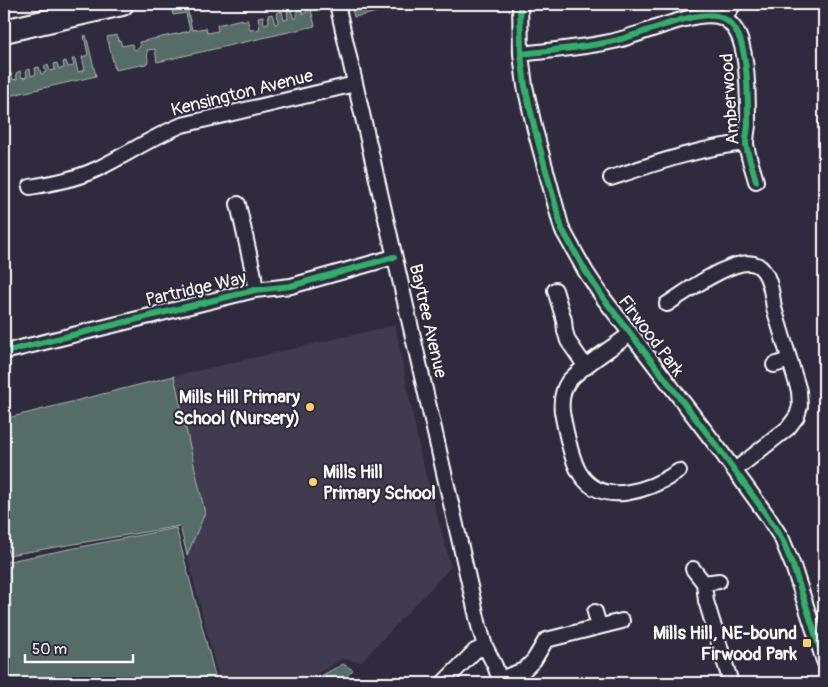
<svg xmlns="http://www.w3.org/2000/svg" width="828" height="687" viewBox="0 0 828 687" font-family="Pangolin,sans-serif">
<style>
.built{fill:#413a50}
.green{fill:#576c66;stroke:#abb6b2}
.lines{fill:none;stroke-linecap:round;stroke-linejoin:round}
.minor-casing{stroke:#fff;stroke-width:18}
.primary-casing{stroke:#fff;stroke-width:26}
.minor{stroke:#2f2a3d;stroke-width:14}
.primary{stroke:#2f2a3d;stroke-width:22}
.cycleway-casing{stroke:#2f2a3d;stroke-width:9}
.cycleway{stroke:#2db169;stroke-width:6}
.poi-dot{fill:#ffd166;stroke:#2f2a3d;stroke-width:2}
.labels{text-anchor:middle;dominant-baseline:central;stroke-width:4;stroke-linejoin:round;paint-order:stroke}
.street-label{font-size:18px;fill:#fff;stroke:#2f2a3d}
.poi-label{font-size:18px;font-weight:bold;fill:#fff;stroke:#2f2a3d;text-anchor:end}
</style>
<rect width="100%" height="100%" fill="#2f2a3d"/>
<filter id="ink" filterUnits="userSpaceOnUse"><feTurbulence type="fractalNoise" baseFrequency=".02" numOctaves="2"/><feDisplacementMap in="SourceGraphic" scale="10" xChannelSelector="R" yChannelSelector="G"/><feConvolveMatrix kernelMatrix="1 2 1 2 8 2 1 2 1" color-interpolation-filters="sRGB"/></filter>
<g filter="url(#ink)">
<!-- built -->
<path class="built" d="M395 325 420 452 451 567 361 662 342 659 300 683H220L187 555 205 513 174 376Z"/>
<!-- green -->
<path class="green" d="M351 4H355L357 9 368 6 367 4H415L354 17Z
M310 5 315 26 157 62 155 49 147 50 148 62 146 64 115 70 107 37 117 35 118 41 120 40 122 46 132 44 133 48 136 50 140 47 139 42 190 31 186 13 173 15 172 10 187 7 192 30 206 28 207 33 218 31 217 25 242 19 243 21 247 19 250 30 260 29 258 17 263 16 264 24 268 23 269 21 268 15 272 14 275 24 278 23 277 13 282 11 284 20 288 19 287 11 291 10 294 19 297 18V9L301 8 303 14 307 12 306 6Z
M86 35 96 76 4 97V82L9 81 7 75 11 73 13 80 17 79 16 73 20 71 22 78 27 77 26 70 30 69 31 76 36 74 35 68 39 67 41 74 46 72 44 66 48 65 50 71 55 70 54 64 57 63 59 69 64 68 63 62 66 61 68 67 74 66 72 59H75L78 72 85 70 82 57 88 55 84 36Z
M174 376 205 513 187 555 180 526 9 555 4 539V419Z
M176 528 217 683H4V562Z
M343 664 353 670 339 683H308Z"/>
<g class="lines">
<!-- minor casing -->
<g class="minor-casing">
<path id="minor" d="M337 4 479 626 485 646 495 666 501 683
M520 4 521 54 525 86 535 130 562 229 586 272 604 299 719 449 766 514 782 539 793 566 824 661
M724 18 734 4
M521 54C552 50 583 48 614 41 641 35 692 11 717 16 731 19 739 33 742 46 748 68 748 102 748 126 747 132 746 138 746 144 748 157 753 169 756 181
M611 178C653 164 702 147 746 143
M30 187C53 183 76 179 97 169 126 155 152 137 182 125L355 84
M238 204 254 276 255 290
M555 290 564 320 565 331 568 341 586 367
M667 304C685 293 736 254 757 265 770 272 772 295 774 308L799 391 800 406 797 416 788 428 735 470
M630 334C615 346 579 368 568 382 562 391 561 402 562 412 565 428 571 458 579 472 601 510 652 489 679 471
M4 352 255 290 291 286 394 257
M774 365 789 360
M693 569 704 583 706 601 731 683
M704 583 719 581
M595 612 599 626
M500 679 524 670 534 660 546 640 622 621
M443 683 475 651 485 646"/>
</g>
<!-- primary casing -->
<g class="primary-casing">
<path id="primary" d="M4 31 122 4"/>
</g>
<!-- minor -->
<use href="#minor" class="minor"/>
<!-- primary -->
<use href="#primary" class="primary"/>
<!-- cycleway casing -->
<g class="cycleway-casing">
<path id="cycleway" d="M520 4 521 54 525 86 535 130 562 229 586 272 604 299 719 449 766 514 782 539 793 566 824 661
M521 54C552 50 583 48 614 41 641 35 692 11 717 16 731 19 739 33 742 46 748 68 748 102 748 126 747 132 746 138 746 144 748 157 753 169 756 181
M4 352 255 290 291 286 394 257"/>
</g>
<!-- cycleway -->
<use href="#cycleway" class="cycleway"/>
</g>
</g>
<!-- markers -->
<g class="poi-dot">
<circle cx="310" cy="407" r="5"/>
<circle cx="313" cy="482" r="5"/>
<rect x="802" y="638" width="10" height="10" rx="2.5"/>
</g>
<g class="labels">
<!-- street labels -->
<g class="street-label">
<text transform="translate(242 93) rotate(-14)">Kensington Avenue</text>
<text transform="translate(730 99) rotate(-94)">Amberwood</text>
<text transform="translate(196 289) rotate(-13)">Partridge Way</text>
<text transform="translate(428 321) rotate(77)">Baytree Avenue</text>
<text transform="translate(651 336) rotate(53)">Firwood Park</text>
</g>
<!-- poi labels -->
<g class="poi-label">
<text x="300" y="397">Mills Hill Primary<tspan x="300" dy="21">School (Nursery)</tspan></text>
<text x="323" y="472" text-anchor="start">Mills Hill<tspan x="323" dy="21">Primary School</tspan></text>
<text x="797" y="633">Mills Hill, NE-bound<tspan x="797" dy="21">Firwood Park</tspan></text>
</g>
</g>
<!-- margin -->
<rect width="828" height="687" fill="none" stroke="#2f2a3d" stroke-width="20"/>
<rect x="10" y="10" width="808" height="667" fill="none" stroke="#fff" stroke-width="2" filter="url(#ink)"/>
<!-- scale -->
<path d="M25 654v8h108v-8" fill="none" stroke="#ffffff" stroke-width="2.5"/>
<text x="32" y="654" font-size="15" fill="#ffffff" stroke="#2f2a3d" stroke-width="4" paint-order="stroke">50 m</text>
</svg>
